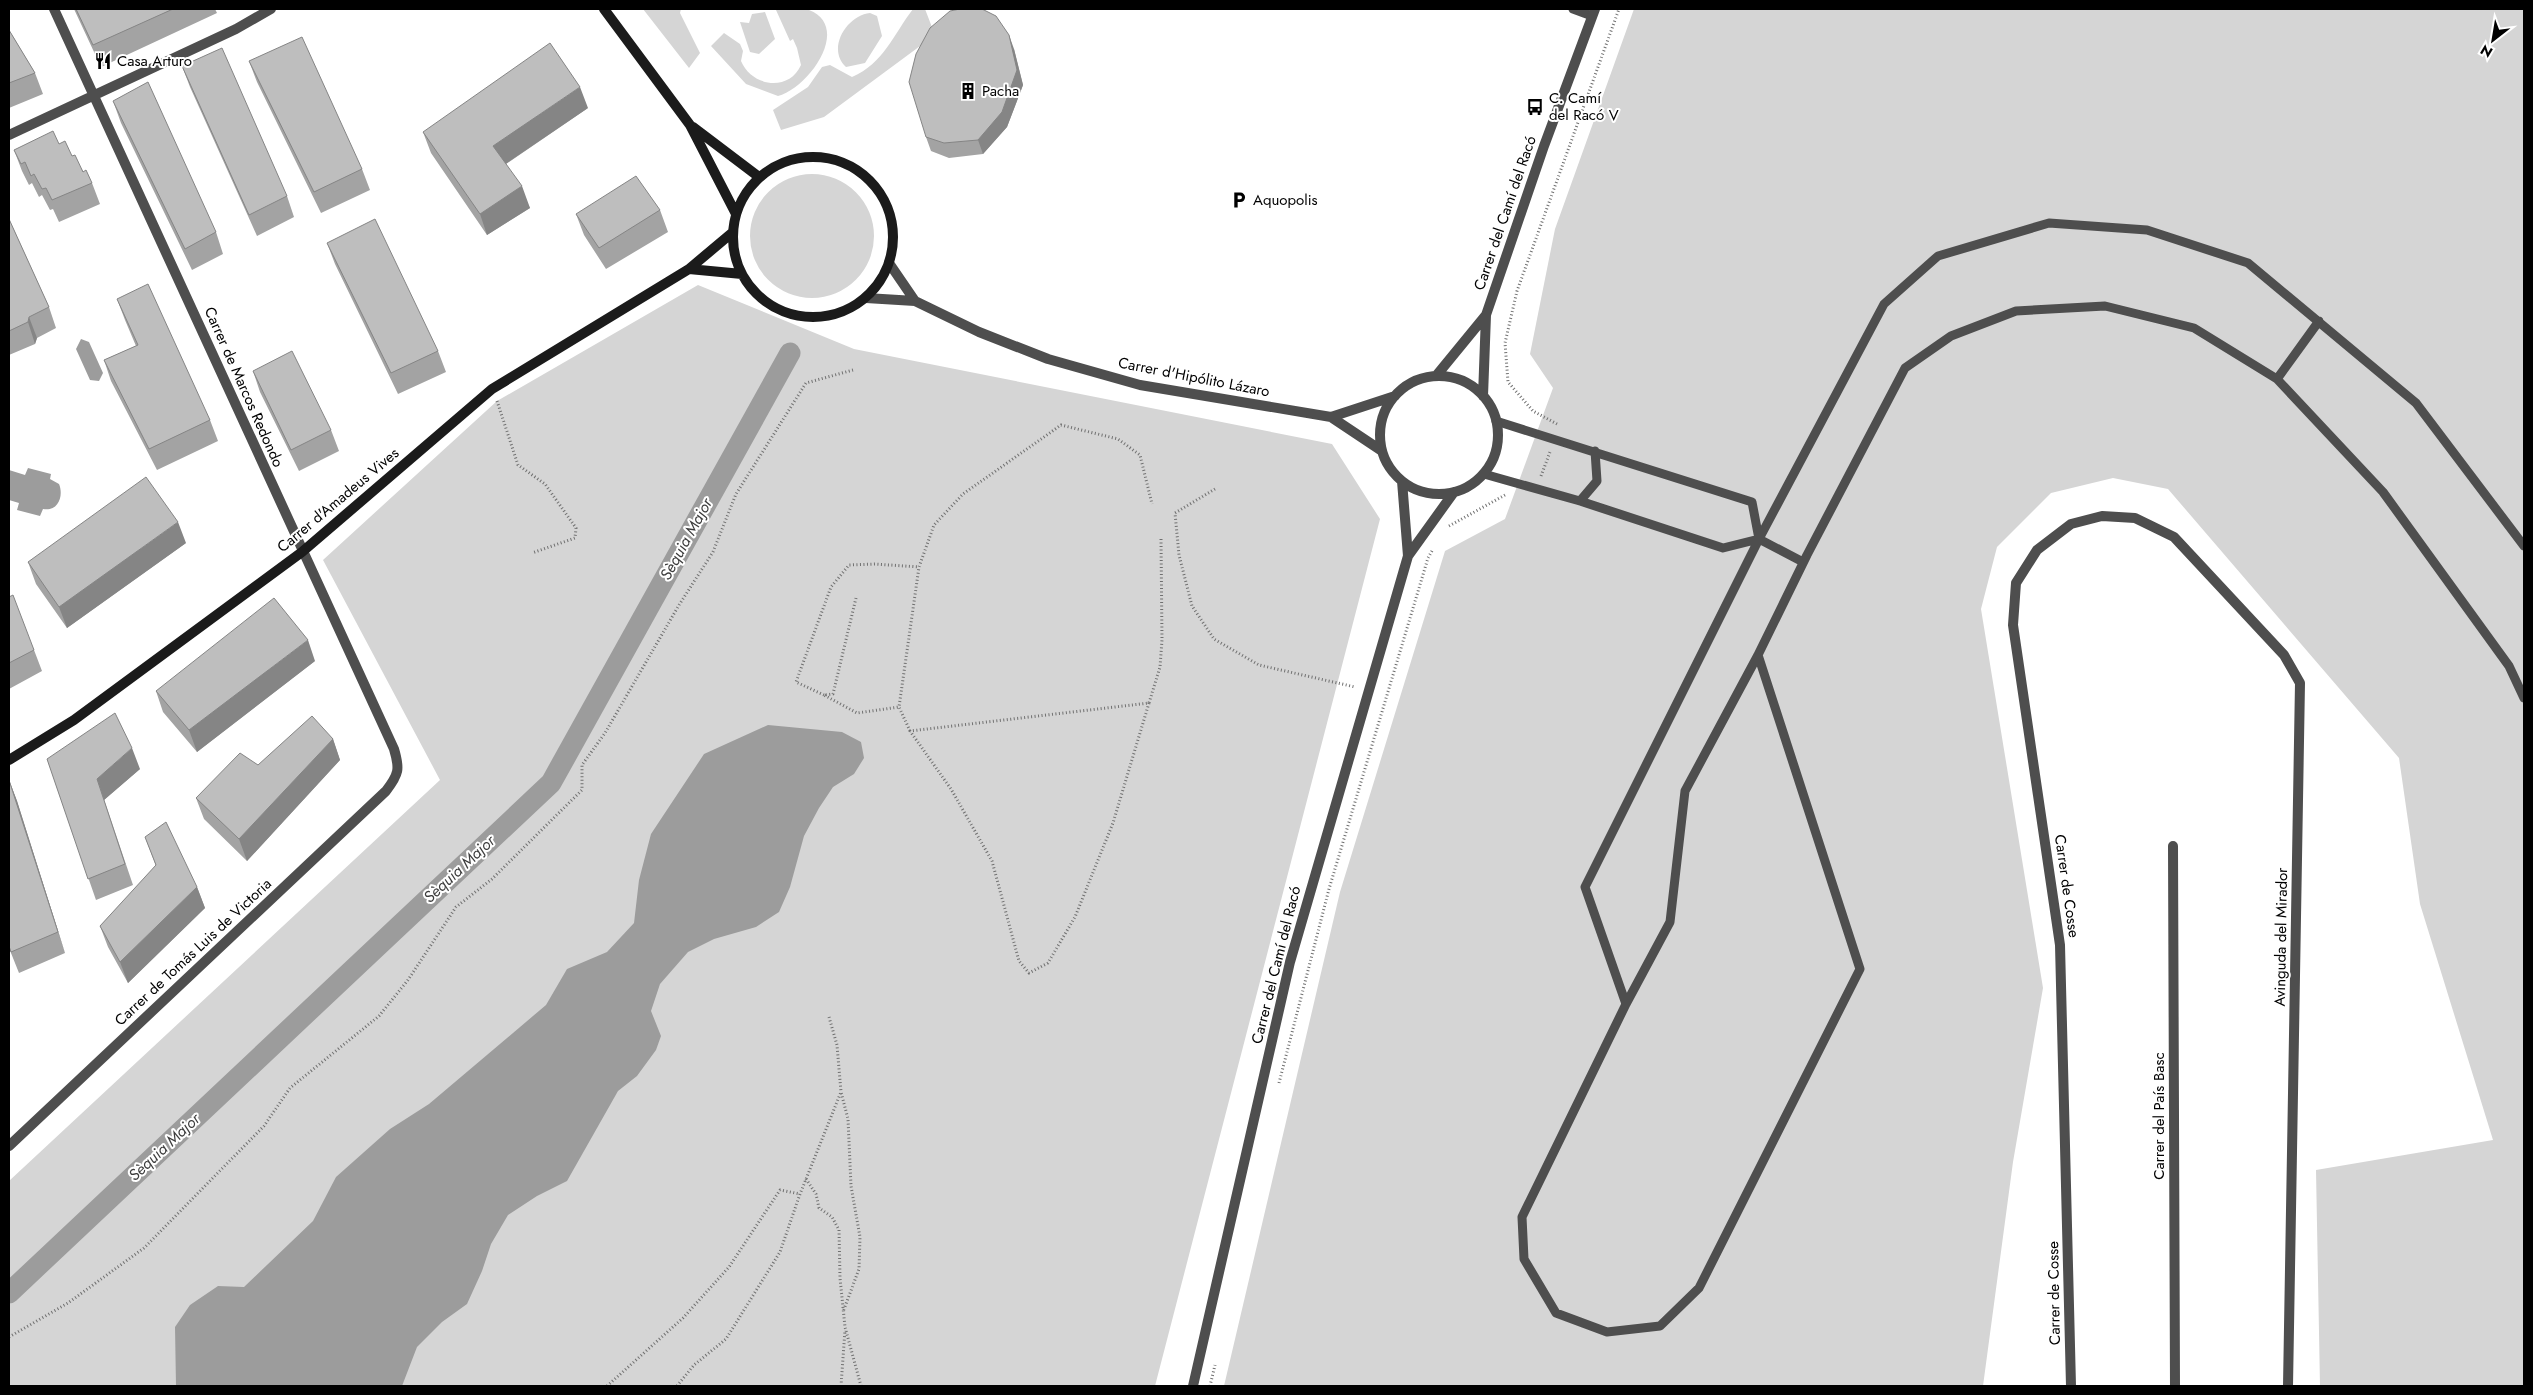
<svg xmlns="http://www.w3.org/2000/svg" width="2533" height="1395" viewBox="0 0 2533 1395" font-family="Jost,sans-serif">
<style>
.green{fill:#d5d5d5}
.water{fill:#9c9c9c}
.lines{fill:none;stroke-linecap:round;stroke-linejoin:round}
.canal{stroke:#9c9c9c;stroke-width:21}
.path{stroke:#707070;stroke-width:3;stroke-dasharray:1 2.5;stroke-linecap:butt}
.lane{stroke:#4e4e4e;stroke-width:9}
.street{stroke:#4e4e4e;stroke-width:10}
.secondary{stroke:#1b1b1b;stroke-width:10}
.wall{fill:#a3a3a3}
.shaded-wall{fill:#858585}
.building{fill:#bebebe;stroke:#858585}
.labels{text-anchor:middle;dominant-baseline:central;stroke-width:4;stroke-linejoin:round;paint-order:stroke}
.poi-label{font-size:15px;fill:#000;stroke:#fff;text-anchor:start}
.street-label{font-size:15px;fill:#000;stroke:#fff}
.water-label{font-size:16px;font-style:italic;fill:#3d3d3d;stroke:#fff}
</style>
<rect width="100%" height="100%" fill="#fff"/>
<!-- green -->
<path class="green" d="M643 9H681L680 13 700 53 689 68Z
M778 9C787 9 800 7 809 10 852 27 809 88 778 96L746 84 711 46 724 33 740 44 743 51 741 61C752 87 789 92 801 65L797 48 793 39 790 41 776 10Z
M913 9H925L935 35 824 117 781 130 773 110 808 87 822 67 830 65 852 77C884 63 893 35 913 9Z
M1634 9H2524V1386H2320L2316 1170 2493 1140 2420 904 2399 758 2168 489 2113 478 2051 493 1997 547 1981 609 2043 988 2013 1162 1983 1386H1224L1340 892 1445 551 1505 519 1553 388 1530 354 1555 229Z
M765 12 775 39 759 54 750 52 740 22 749 23 752 14Z
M870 13 877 16 882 36 865 63 846 67C826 49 847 15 870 13Z
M750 236a62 62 0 1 1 124 0a62 62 0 1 1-124 0Z
M698 285 854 349 1332 444 1380 519 1155 1386H9V1181L440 780 323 560 497 401Z"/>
<!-- water -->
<path class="water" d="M81 339 89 342 103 373 99 381 90 380 76 349Z
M28 468 51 474 50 479 59 484C64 496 58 512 43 509L40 516 17 510 19 503 9 500V470L25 475Z
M768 725 842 732 861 742 864 758 854 774 833 787 819 808 804 836 790 887 779 912 756 927 714 939 688 952 660 984 651 1011 661 1036 656 1050 637 1076 618 1091 567 1181 537 1196 508 1215 491 1244 482 1271 467 1304 442 1322 417 1347 402 1386H176L175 1327 190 1305 218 1286 244 1287 313 1221 336 1177 390 1129 429 1104 546 1005 567 969 607 952 634 923 639 880 651 834 704 754Z"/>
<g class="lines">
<!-- canal -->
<path class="canal" d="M9 1293 551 783 790 353"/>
<!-- path -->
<path class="path" d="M497 401 518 465 545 484 576 528 575 538 532 553
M1557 424 1533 411 1508 382 1505 343 1517 291 1619 9
M1541 476 1550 452
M1215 489 1175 513 1179 555 1192 606 1214 639 1259 665 1355 687
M1449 526 1505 495
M856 598 833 694 824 695 857 713 899 707
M824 695 796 682 831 587 849 565 875 564 919 567
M1149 703 1113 823 1075 917 1048 963 1029 973 1019 961 992 861 951 789 910 731 1149 703 1160 667 1162 640 1161 538
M910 731 899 707 919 567 934 525 963 494 1061 425 1118 439 1140 455 1152 504
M829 1017 837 1045 841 1092
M1279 1083 1329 889 1428 558 1433 549
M806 1179 816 1194 819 1208 832 1217 839 1230 840 1278 845 1327 861 1386
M9 1337 68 1303 144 1248 264 1126 290 1088 379 1016 408 980 456 907 492 879 582 790V765L605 733 679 605 713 552 736 494 806 383 853 370
M607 1386 683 1318 729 1267 780 1190 800 1194
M677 1386 694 1365 726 1339 780 1252 800 1194 841 1092 848 1119 851 1186 860 1237 859 1269 843 1312
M841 1386 845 1330
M1210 1386 1215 1365"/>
<!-- lane -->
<path class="lane" d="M1573 9 1592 16
M2277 379 2319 321
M1484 474 1580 501 1723 548 1759 539 1752 502 1496 421
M1580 501 1597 481 1595 451
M1759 539 1803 562
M2524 546 2416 403 2248 263 2147 230 2049 223 1938 256 1884 304 1759 539 1585 887 1626 1004 1522 1217 1524 1259 1556 1313 1607 1332 1660 1326 1699 1288 1860 969 1758 655 1807 555 1905 368 1951 336 2016 311 2105 306 2194 328 2277 379 2383 492 2509 666 2524 698
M1626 1004 1670 922 1685 791 1758 655"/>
<!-- street -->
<path class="street" d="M9 135 236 29 271 9
M889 263 915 301
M866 298 915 301 979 332 1048 359 1140 385 1331 417 1382 451
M1436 376 1486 315
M1380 435a59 59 0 1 1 118 0a59 59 0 1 1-118 0Z
M1483 396 1486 315 1544 146 1595 9
M1331 417 1395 396
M1402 481 1408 556 1454 492
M2173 846 2175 1386
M9 1146 386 791C399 774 400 769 394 749L54 9
M1193 1386 1290 962 1408 556
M2071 1386 2060 945 2013 625 2016 583 2037 550 2071 524 2102 516 2135 518 2174 537 2284 655 2300 683 2288 1386"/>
<!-- secondary -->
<path class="secondary" d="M604 9 690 125 736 214
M693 127 759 177
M733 237a80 80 0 1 1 160 0a80 80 0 1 1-160 0Z
M689 269 742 274
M9 760 74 720 302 552 492 389 689 269 733 232"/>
</g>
<!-- wall -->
<path class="wall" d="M74 9H215L217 13 101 67Z
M9 30 35 73 43 94 9 108Z
M1014 49 1023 85 1007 127 983 154 949 158 931 151 926 137Z
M249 61 362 169 370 190 321 213 257 82Z
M182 66 287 196 294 217 257 236 190 87Z
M113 101 216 232 223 254 192 270 121 123Z
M588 108 506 164 530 208 487 235 431 153 423 132Z
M59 144 72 156 92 183 100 204 59 222 53 209 50 210 42 195 39 197 32 183 29 185 22 171 14 150Z
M660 210 668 232 606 269 584 235 576 214Z
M9 219 49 307 56 328 37 338 35 344 9 355Z
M327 243 438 351 446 372 398 394 335 264Z
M117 299 210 420 218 441 157 470 111 381 104 360 136 346 125 320Z
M253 371 331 430 339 451 299 471 260 392Z
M186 543 67 628 36 584 28 562Z
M9 597 34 650 42 671 9 689Z
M315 661 197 752 163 712 156 691Z
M333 739 340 760 247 861 204 819 196 798 258 765Z
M47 759 140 769 104 800 133 885 96 900Z
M9 780 17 801 65 953 19 973 9 948Z
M145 837 197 887 205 908 128 983 108 947 100 926 156 866Z"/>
<!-- shaded-wall -->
<path class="shaded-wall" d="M1009 35 1014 49 1023 85 1007 127 983 154 978 140Z
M580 87 588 108 501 167 493 146Z
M522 186 530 208 487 235 480 214Z
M29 317 37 338 35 344 28 322Z
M178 522 186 543 67 628 59 607Z
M308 640 315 661 197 752 189 730Z
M333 739 340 760 247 861 239 839Z
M132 748 140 769 104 800 133 885 97 779Z
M9 780 17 801 65 953 58 932Z
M197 887 205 908 128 983 120 962Z"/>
<!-- building -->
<path class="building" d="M76 9H173L93 45Z
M960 9H982L996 16 1009 35 1017 70 1002 112 978 140 944 143 926 137 909 82 916 54 930 28 950 11Z
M9 30 35 73 9 83Z
M302 37 362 169 314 192 249 61Z
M550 43 580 87 493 146 522 186 480 214 423 132Z
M222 48 287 196 249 215 182 66Z
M148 82 216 232 185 249 113 101Z
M53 131 59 144 65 141 72 156 75 155 83 172 86 170 92 183 52 200 46 188 42 189 34 174 31 176 25 162 21 164 14 150Z
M636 176 660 210 599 248 576 214Z
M9 219 49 307 29 317 28 322 9 331Z
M375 219 438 351 391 373 327 243Z
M148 284 210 420 149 449 104 360 138 345 117 299Z
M292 351 331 430 291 450 253 371Z
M146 477 178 522 59 607 28 562Z
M13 595 34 650 9 663V597Z
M274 598 308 640 189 730 156 691Z
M115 713 132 748 97 779 125 864 88 879 47 759Z
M312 716 333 739 239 839 196 798 240 753 258 765Z
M9 780 58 932 11 952 9 946Z
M166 822 197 887 120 962 100 926 156 865 145 837Z"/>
<!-- icons -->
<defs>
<g id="restaurant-bare" transform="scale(1.35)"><path d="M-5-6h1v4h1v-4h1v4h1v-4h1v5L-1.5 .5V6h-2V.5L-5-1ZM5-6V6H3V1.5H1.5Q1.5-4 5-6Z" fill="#000" stroke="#fff" stroke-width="2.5" paint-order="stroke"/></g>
<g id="building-bare" transform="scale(1.35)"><path d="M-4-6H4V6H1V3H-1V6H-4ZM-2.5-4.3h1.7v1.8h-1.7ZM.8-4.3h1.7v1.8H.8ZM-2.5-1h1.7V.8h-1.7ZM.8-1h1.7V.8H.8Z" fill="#000" stroke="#fff" stroke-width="2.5" paint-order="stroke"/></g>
<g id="bus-bare" transform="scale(1.35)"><path d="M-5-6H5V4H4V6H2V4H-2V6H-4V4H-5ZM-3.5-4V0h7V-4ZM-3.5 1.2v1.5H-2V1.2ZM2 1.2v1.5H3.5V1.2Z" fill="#000" stroke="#fff" stroke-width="2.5" paint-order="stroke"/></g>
<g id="parking-bare" transform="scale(1.35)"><path d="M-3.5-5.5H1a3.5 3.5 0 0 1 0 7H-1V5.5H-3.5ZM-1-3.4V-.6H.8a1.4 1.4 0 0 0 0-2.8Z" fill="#000" stroke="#fff" stroke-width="2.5" paint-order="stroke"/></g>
</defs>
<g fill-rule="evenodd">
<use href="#restaurant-bare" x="103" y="61"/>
<use href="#building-bare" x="968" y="91"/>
<use href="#bus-bare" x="1535" y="107"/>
<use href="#parking-bare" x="1239" y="200"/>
</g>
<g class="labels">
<!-- poi labels -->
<g class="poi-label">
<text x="117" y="61">Casa Arturo</text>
<text x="982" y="91">Pacha</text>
<text x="1549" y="98">C. Camí<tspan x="1549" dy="17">del Racó V</tspan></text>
<text x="1253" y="200">Aquopolis</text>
</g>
<!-- street labels -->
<g class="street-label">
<text transform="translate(1505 213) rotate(-71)">Carrer del Camí del Racó</text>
<text transform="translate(1194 377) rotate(11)">Carrer d'Hipólito Lázaro</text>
<text transform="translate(244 387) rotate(66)">Carrer de Marcos Redondo</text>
<text transform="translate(338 500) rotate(-40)">Carrer d'Amadeus Vives</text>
<text transform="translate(2067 886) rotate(82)">Carrer de Cosse</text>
<text transform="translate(2281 937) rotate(-89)">Avinguda del Mirador</text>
<text transform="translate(193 952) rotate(-43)">Carrer de Tomás Luis de Victoria</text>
<text transform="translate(1276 965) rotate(-76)">Carrer del Camí del Racó</text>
<text transform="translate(2159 1116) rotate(-90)">Carrer del País Basc</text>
<text transform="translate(2054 1293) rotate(-91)">Carrer de Cosse</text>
</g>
<!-- water labels -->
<g class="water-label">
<text transform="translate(686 539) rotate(-61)">Sèquia Major</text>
<text transform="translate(459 869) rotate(-43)">Sèquia Major</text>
<text transform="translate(164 1147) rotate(-43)">Sèquia Major</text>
</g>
</g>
<!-- border -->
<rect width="2533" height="1395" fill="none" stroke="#000000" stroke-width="20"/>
<!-- north arrow -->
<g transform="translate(2493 40) rotate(211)" stroke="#ffffff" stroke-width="4" paint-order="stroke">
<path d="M0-4L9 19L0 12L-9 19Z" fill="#000000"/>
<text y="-8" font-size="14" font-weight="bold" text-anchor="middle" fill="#000000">N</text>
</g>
</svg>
